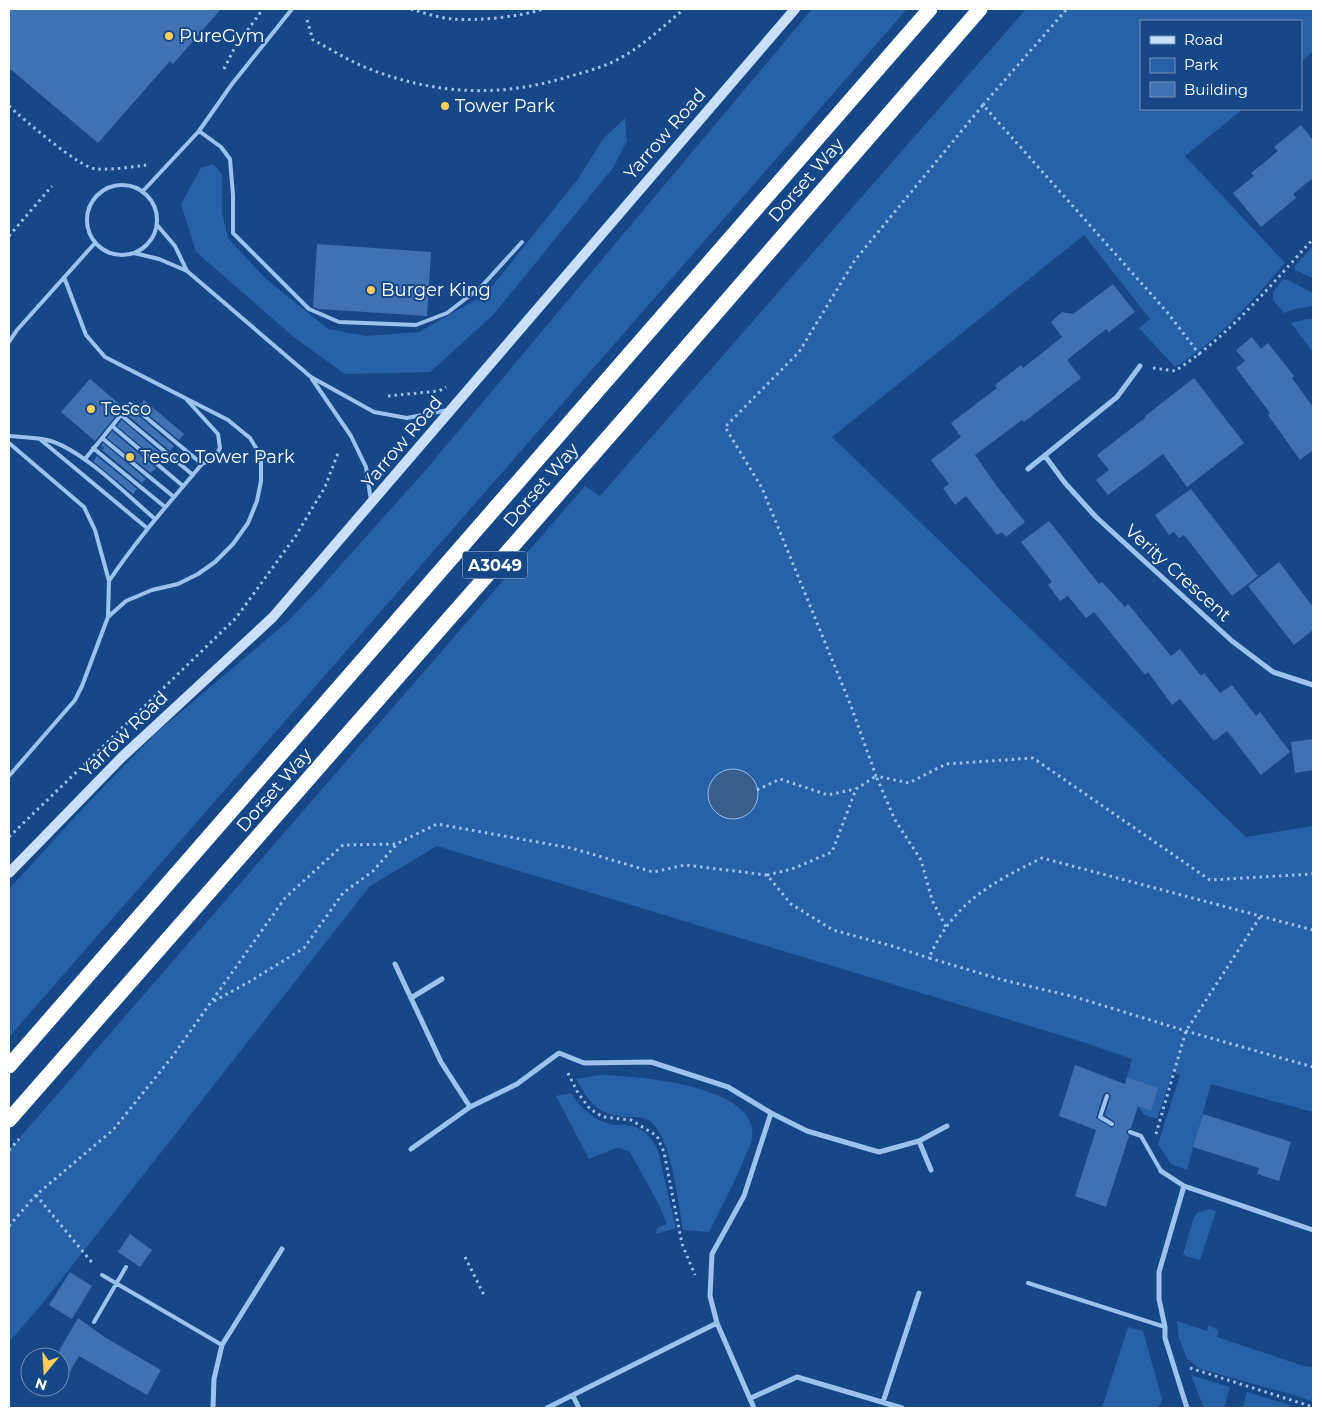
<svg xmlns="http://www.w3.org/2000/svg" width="1322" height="1417" viewBox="0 0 1322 1417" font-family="Montserrat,sans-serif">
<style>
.green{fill:#2862a6}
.water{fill:#395e8e;stroke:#8fbdf1}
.building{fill:#3e72b2;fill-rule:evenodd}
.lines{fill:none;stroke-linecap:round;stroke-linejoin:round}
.path{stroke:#9dc2ee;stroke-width:3;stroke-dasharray:2.5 4;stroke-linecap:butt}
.lane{stroke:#9dc2ee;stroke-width:4}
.street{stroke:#9dc2ee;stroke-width:5}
.secondary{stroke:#cadffa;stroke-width:10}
.highway{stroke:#fff;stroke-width:15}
.poi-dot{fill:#ffcf5a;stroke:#164888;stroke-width:2}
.labels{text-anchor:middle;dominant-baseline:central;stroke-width:4;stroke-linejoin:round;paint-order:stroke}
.shield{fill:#164888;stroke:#b9c8db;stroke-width:1}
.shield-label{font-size:16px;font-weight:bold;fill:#fff}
.poi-label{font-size:18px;fill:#fff;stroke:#164888;text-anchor:start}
.street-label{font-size:18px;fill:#fff;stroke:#164888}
</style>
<rect width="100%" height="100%" fill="#164888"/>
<!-- green -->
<path class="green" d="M812 9H907L9 1037V889L86 805 156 733 287 622 321 587 424 472Z
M1026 9H1313V51L1301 62V21H1141V109H1243L1185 156 1285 263C1252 301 1218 341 1175 367L1139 328 1150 319 1084 235 832 437 1246 837 1313 826V1112L1211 1084 1187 1170 1171 1164 1158 1144 1180 1075 1173 1072 1157 1119 1144 1115 1138 1106 1158 1089 1127 1077 1132 1059 1083 1042 437 846 370 886 42 1304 9 1342V1150L585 486 600 496Z
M625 118 627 141 613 168 493 315 430 372 345 374 295 338 196 252 181 204 201 168 213 164 222 174V213L228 238 266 279 328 329 366 336 419 332 486 294 578 179 603 139Z
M1313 246V278L1295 270 1294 267Z
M1283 279 1288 280 1313 293V306L1295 309 1284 313 1273 300V292Z
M1307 319H1313V352L1291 323Z
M600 1075C635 1076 761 1085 752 1138 751 1146 746 1153 744 1160 733 1185 721 1208 709 1232L683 1230C678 1203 672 1138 650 1121 644 1117 635 1117 628 1117 599 1116 589 1103 576 1079Z
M571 1093C581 1108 592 1119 610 1124 615 1126 621 1124 626 1125 643 1127 651 1136 658 1151L676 1228 656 1234 657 1228 667 1224 658 1203 630 1152 620 1148H616L589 1159 556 1096Z
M1209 1209 1216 1211 1200 1260 1183 1255 1193 1220 1197 1213Z
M1177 1321 1207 1331 1208 1325 1218 1330 1217 1337 1303 1366 1313 1367V1402L1294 1395 1200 1369 1187 1359 1179 1339Z
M1128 1327 1143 1331 1162 1399 1160 1405 1155 1408H1102Z
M1191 1375 1230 1387 1224 1408H1204Z
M1247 1392 1290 1405 1289 1408H1243Z"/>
<!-- water -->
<path class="water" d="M708 794a25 25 0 1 1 50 0a25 25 0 1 1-50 0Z"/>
<!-- building -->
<path class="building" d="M9 9H221L173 64 170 61 98 143 9 68Z
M1301 125 1313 140V178L1293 194 1296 198 1261 227 1233 193 1254 176 1251 173 1278 151 1274 147Z
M317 244 431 252 427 316 319 309 313 307Z
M1113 284 1135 312 1109 332 1106 329 1067 360 1081 378 1024 422 1022 420 975 455 996 485 1025 522 1006 537 1002 532 997 535 966 496 955 505 943 488 949 484 931 460 961 437 951 423 997 388 995 385 1021 365 1023 368 1062 337 1051 322 1062 312 1073 314Z
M1252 337 1261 349 1268 343 1294 376 1292 378 1313 407V450L1300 460 1268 415 1270 413 1236 368 1245 361 1236 350Z
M1194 378 1244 443 1187 487 1163 454 1108 495 1096 480 1109 470 1097 455 1146 417 1145 416Z
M90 379 123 407 95 441 61 412Z
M144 400 184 434 179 440 139 407Z
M128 412 132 415 134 412 174 446 170 451 126 414Z
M122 420 165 457 160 462 117 426Z
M112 431 156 468 151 473 107 438Z
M103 443 146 479 142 483 102 450 104 448 101 446Z
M97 456 137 489 133 494 93 461Z
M1191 489 1258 576 1232 596 1184 535 1179 538 1174 532 1169 535 1155 515Z
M1049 521 1099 584 1102 582 1125 607 1128 604 1171 656 1180 649 1201 676 1204 673 1220 693 1232 685 1256 716 1260 712 1290 752 1261 775 1227 731 1214 741 1180 699 1172 705 1148 672 1145 675 1094 612 1086 618 1068 596 1060 601 1048 585 1052 582 1021 542Z
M1279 562 1313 607V630L1294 645 1248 586Z
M1313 739V770L1295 773 1291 742Z
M1075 1065 1125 1084 1127 1077 1158 1088 1151 1111 1138 1106 1131 1128 1127 1130 1126 1133 1129 1136 1106 1207 1075 1196 1096 1130 1059 1116ZM1106 1092 1109 1093 1111 1096 1105 1115 1115 1122V1125L1112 1128 1096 1118 1103 1095Z
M1203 1114 1291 1142 1279 1181 1257 1174 1259 1168 1193 1147Z
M130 1234 152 1250 140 1267 118 1252Z
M70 1272 92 1286 72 1319 49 1305Z
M78 1318 106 1338 161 1370 147 1395 79 1356 60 1389V1349Z"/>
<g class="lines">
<!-- path -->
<path class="path" d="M411 9C424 13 439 18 453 19 478 21 519 17 543 9
M307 20 313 40C331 49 349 61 367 68 433 94 496 98 564 78 584 72 606 67 624 56 646 43 665 25 684 9
M224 69 234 49 263 9
M983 105 1067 9
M9 106C23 119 80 168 96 169 112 170 131 167 147 165
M9 236 52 186
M1200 355 1167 312 983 105 855 260 799 352 725 427 762 488 851 706 876 776 909 783 946 764 1033 758 1210 880 1313 874
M1153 368 1175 371C1229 336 1270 286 1313 239
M388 396 439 391 446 387
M757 790 780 779 828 795 855 789
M9 837 236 618 295 537 325 487 338 453
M767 875 792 869 832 852 856 789 876 776 895 820 921 860 932 900 946 927
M1313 930 1042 858C991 883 953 903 929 958L1003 980 1075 997 1186 1031 1313 1067
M214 1001 249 982 304 948 343 893 373 871 396 845
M568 1073 578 1093 590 1109 603 1117 631 1120 657 1136 664 1152 682 1244 695 1275
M1156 1134 1186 1031 1260 917
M9 1150 19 1139
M36 1195 94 1265
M9 1226 36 1195 113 1130 172 1057 285 898 343 845 396 844 437 824 571 848 653 872 685 865 767 875 791 904 833 930 892 946 929 958
M465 1257 484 1295
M1190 1368 1313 1407"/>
<!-- lane -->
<path class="lane" d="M199 131 221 147 230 159 233 195V233L309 309 339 322 416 325 447 313 481 287 522 242
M87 220a35 35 0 1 1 70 0a35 35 0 1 1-70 0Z
M143 191 199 131 232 84 292 9
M157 225 175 246 187 271
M134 253 159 259 187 271 311 377 374 412 407 418 448 410
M64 277 86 335 105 357 228 420 250 438 261 456V481L257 501 248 523 233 544 215 562 198 574 178 584 152 590 126 601 108 617
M9 342 17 330 95 243
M312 379 351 436 366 467 371 501
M121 415 193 475
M112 426 183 486
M9 436C21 437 35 437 47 440 81 448 128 496 155 519
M102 438 174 497
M41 440 147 528
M9 443 84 507 95 530 109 581 108 617 82 686 75 700 9 776
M93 448 165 507
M85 459 130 404 202 464
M109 581C137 539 170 502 202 464L214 459 220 448 218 434 187 400
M1107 1096 1100 1117 1112 1124
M1130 1132 1141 1136 1161 1171
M102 1275 222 1345
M1028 1283 1165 1327
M94 1322 126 1267"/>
<!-- street -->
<path class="street" d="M1045 456 1065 483 1096 517 1232 641 1273 672 1313 685
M1028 469 1117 397 1140 366
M395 964 441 1062 470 1107
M411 998 442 979
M919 1141 931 1170
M411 1149 470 1107 517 1084 559 1053 584 1063 651 1062 728 1087 771 1113 807 1131 879 1152 919 1141 947 1126
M1161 1171 1184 1186
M573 1396 579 1408
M751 1398 797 1377 902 1408
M883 1402 919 1293
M213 1408 214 1379 222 1345 282 1249
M547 1408 717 1323
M754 1408 717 1323 710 1296 712 1254 744 1196 771 1113
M1187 1408 1165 1338V1327L1159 1299V1272L1184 1186 1313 1230"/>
<!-- secondary -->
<path class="secondary" d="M9 873 122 757 273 617 795 9"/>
<!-- highway -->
<path class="highway" d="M9 1066 930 9
M9 1120 625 418 980 9"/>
</g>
<!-- markers -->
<g class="poi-dot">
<circle cx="169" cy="36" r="5"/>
<circle cx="445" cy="106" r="5"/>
<circle cx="371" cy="290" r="5"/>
<circle cx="91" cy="409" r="5"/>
<circle cx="130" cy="457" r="5"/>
</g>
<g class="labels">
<!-- shield labels -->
<rect class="shield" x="462.5" y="551.5" width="65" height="27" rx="4"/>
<g class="shield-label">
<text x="495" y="565">A3049</text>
</g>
<!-- poi labels -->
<g class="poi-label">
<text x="179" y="36">PureGym</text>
<text x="455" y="106">Tower Park</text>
<text x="381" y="290">Burger King</text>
<text x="101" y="409">Tesco</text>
<text x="140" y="457">Tesco Tower Park</text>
</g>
<!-- street labels -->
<g class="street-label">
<text transform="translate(665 134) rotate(-49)">Yarrow Road</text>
<text transform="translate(806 180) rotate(-49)">Dorset Way</text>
<text transform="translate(402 442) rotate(-50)">Yarrow Road</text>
<text transform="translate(541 485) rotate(-49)">Dorset Way</text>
<text transform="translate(1178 573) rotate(42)">Verity Crescent</text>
<text transform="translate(124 734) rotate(-44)">Yarrow Road</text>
<text transform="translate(274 790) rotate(-49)">Dorset Way</text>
</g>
</g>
<!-- border -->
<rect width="1322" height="1417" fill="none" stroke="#ffffff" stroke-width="20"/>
<!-- legend -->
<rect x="1140" y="20" width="162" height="90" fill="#164888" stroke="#7391b8"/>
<rect x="1150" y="36" width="25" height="8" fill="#cadffa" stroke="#7391b8"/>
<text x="1184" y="45" font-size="15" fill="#ffffff">Road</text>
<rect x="1150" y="58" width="25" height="15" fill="#2862a6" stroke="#7391b8"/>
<text x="1184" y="70" font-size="15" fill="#ffffff">Park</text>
<rect x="1150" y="82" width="25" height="15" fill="#3e72b2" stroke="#7391b8"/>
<text x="1184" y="95" font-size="15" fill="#ffffff">Building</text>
<!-- north arrow -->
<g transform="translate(45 1372) rotate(198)"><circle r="24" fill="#164888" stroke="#7391b8"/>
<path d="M0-4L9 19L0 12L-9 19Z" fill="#ffcf5a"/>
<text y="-8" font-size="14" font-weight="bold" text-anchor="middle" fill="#ffffff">N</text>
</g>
</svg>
